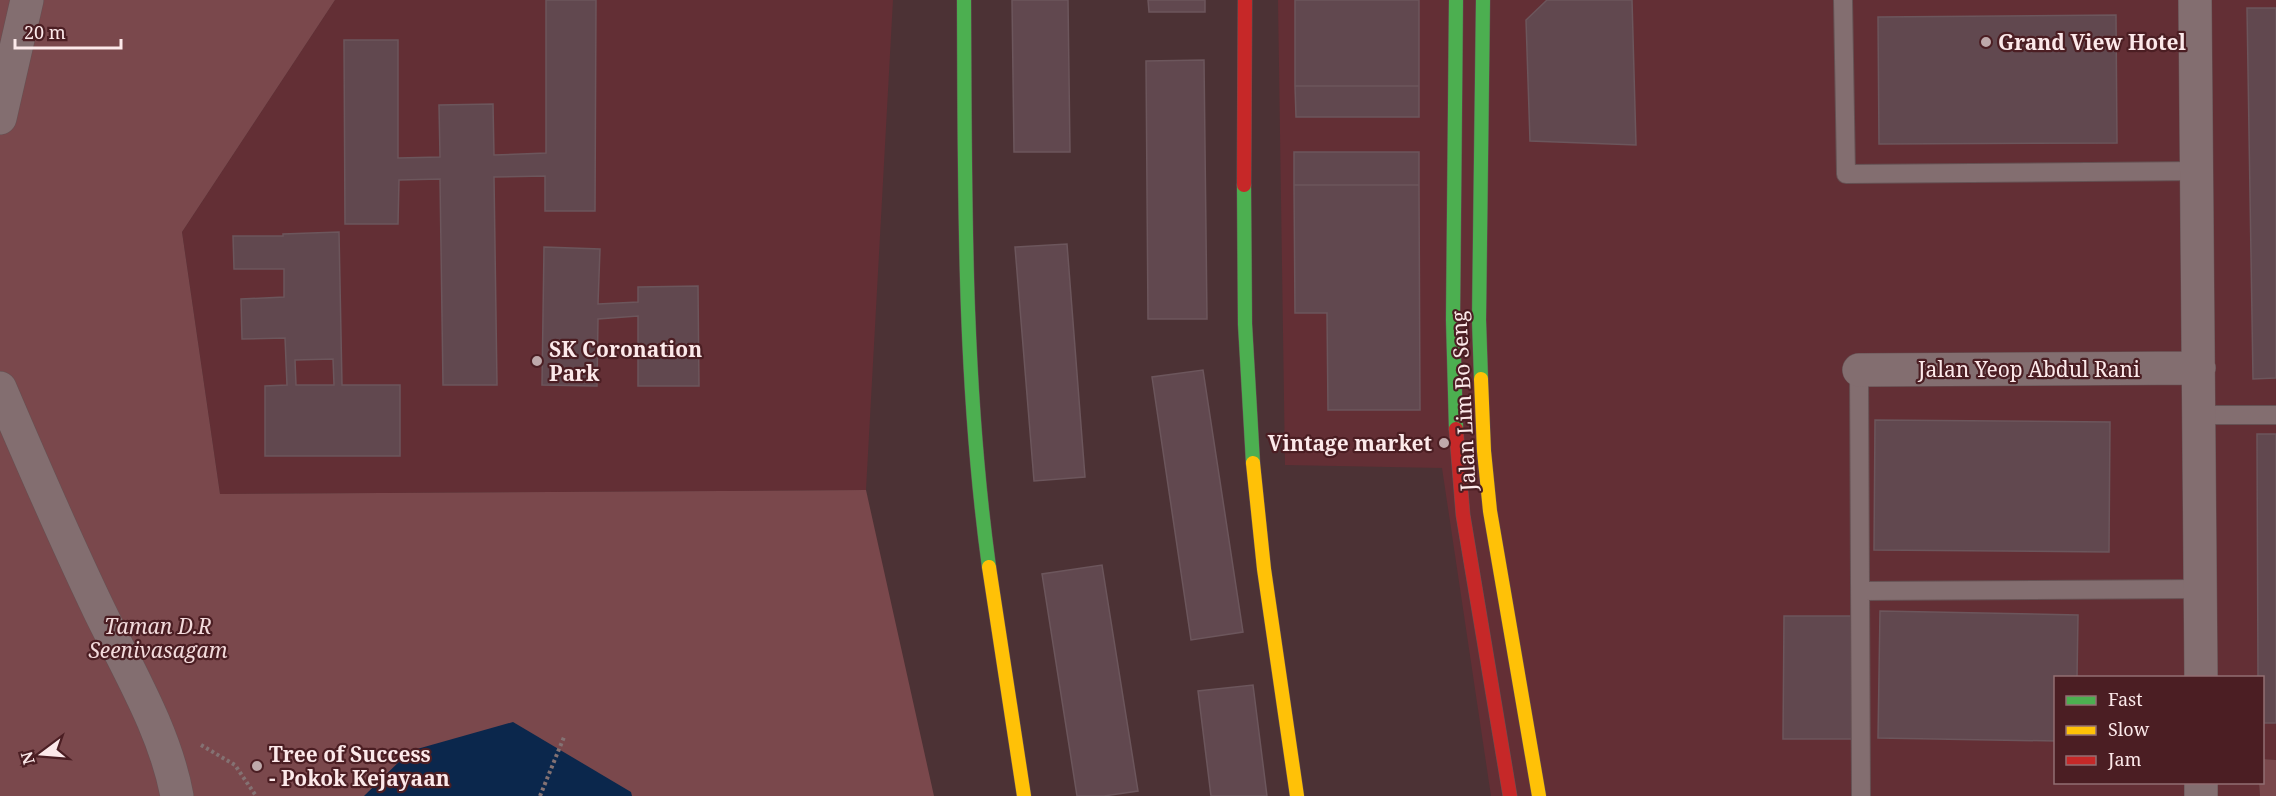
<svg xmlns="http://www.w3.org/2000/svg" width="2276" height="796" viewBox="0 0 2276 796" font-family="'Noto Serif',serif">
<style>
.built{fill:#632f35}
.green{fill:#7a484c}
.water{fill:#0b274c}
.building{fill:#61484f;stroke:#6c565c;stroke-width:1.5;fill-rule:evenodd}
.lines{fill:none;stroke-linecap:round;stroke-linejoin:round}
.lane-casing{stroke:#655153;stroke-width:20}
.street-casing{stroke:#655153;stroke-width:34}
.fast-casing{stroke:#655153;stroke-width:15}
.slow-casing{stroke:#655153;stroke-width:15}
.jam-casing{stroke:#655153;stroke-width:15}
.path{stroke:#847273;stroke-width:4;stroke-dasharray:3 3;stroke-linecap:butt}
.lane{stroke:#836e70;stroke-width:18}
.street{stroke:#836e70;stroke-width:33}
.fast{stroke:#4caf50;stroke-width:14}
.slow{stroke:#ffc107;stroke-width:14}
.jam{stroke:#c62828;stroke-width:14}
.poi-dot{fill:#bea9ab;stroke:#4b1e23;stroke-width:2}
.labels{text-anchor:middle;dominant-baseline:central;stroke-width:4.5;stroke-linejoin:round;paint-order:stroke}
.poi-label{font-size:21px;font-weight:bold;fill:#fce9ea;stroke:#4b1e23;text-anchor:start}
.street-label{font-size:21px;fill:#fce9ea;stroke:#4b1e23}
.park-label{font-size:21px;font-style:italic;fill:#f3dbdc;stroke:#4b1e23}
</style>
<rect width="100%" height="100%" fill="#4c3235"/>
<!-- built -->
<path class="built" d="M335 0H893L866 490 220 494 182 232Z
M1278 0H2276V760L2263 759 2262 678H2056V782L2259 783 2260 796H1491L1442 468 1285 465Z"/>
<!-- green -->
<path class="green" d="M0 0H335L182 232 220 494 866 490 934 796H0Z
M2263 759 2276 760V796H2260L2259 783 2262 782Z"/>
<!-- water -->
<path class="water" d="M513 722 631 792 632 796H364L410 751Z"/>
<!-- building -->
<path class="building" d="M546 0H596L595 211H545V176L494 177 497 385H443L440 179 399 180 398 224H345L344 40H398V158L440 157 439 105 493 104 494 155 546 153Z
M1012 0H1068L1070 152H1014Z
M1148 0H1205V12H1149Z
M1295 0H1419V86H1295Z
M1547 0H1632L1636 145 1530 141 1526 20Z
M2247 8H2276V378L2253 379Z
M2116 15 2117 143 1879 144 1878 17Z
M1204 60 1207 319H1148L1146 61Z
M1295 86H1419V117H1296Z
M1294 152H1419V185H1294Z
M1294 185H1419L1420 410H1328L1327 313H1295Z
M339 232 342 385H400V456H265V386L287 385 285 338 242 339 241 299 284 297V269H234L233 236H283V234ZM333 359 334 385H296L295 360Z
M1067 244 1085 477 1034 481 1015 247Z
M544 247 600 249 598 304 638 302V287L698 286 699 386H638V316L598 319 597 386 542 385Z
M1203 370 1243 632 1191 640 1152 377Z
M1875 420 2110 422 2109 552 1874 550Z
M2257 434H2276V723H2262V678H2258Z
M1102 565 1138 791 1104 796H1077L1042 574Z
M1880 611 2078 615 2077 678H2056V741L1878 738Z
M1784 616H1852V739H1783Z
M1253 685 1267 796H1211L1198 691Z"/>
<g class="lines">
<!-- lane casing -->
<g class="lane-casing">
<path id="lane" d="M1843 0 1846 174 2197 171
M1859 370 1861 796
M2199 415H2276
M1861 591 2200 589"/>
</g>
<!-- street casing -->
<g class="street-casing">
<path id="street" d="M2195 0 2201 678
M0 118 27 0
M1859 370 2199 368
M0 388C32 463 64 537 99 610 128 670 165 731 177 796
M2201 782V796"/>
</g>
<!-- fast casing -->
<g class="fast-casing">
<path id="fast" d="M964 0C965 190 963 378 989 567
M1456 0 1453 320 1456 429
M1244 185 1245 324 1253 463
M1481 379 1479 320 1483 0"/>
</g>
<!-- slow casing -->
<g class="slow-casing">
<path id="slow" d="M1481 379 1484 451 1490 511 1539 796
M1253 463 1264 569 1297 796
M989 567 1024 796"/>
</g>
<!-- jam casing -->
<g class="jam-casing">
<path id="jam" d="M1244 185 1245 0
M1456 429 1463 515 1510 796"/>
</g>
<!-- path -->
<path class="path" d="M201 745 235 765 256 796
M540 796 564 737"/>
<!-- lane -->
<use href="#lane" class="lane"/>
<!-- street -->
<use href="#street" class="street"/>
<!-- fast -->
<use href="#fast" class="fast"/>
<!-- slow -->
<use href="#slow" class="slow"/>
<!-- jam -->
<use href="#jam" class="jam"/>
</g>
<!-- markers -->
<g class="poi-dot">
<circle cx="1986" cy="42" r="6"/>
<circle cx="537" cy="361" r="6"/>
<circle cx="1444" cy="443" r="6"/>
<circle cx="257" cy="766" r="6"/>
</g>
<g class="labels">
<!-- poi labels -->
<g class="poi-label">
<text x="1998" y="42">Grand View Hotel</text>
<text x="549" y="349">SK Coronation<tspan x="549" dy="24">Park</tspan></text>
<text x="1432" y="443" text-anchor="end">Vintage market</text>
<text x="269" y="754">Tree of Success<tspan x="269" dy="24">- Pokok Kejayaan</tspan></text>
</g>
<!-- street labels -->
<g class="street-label">
<text x="2029" y="369">Jalan Yeop Abdul Rani</text>
<text transform="translate(1463 401) rotate(-93)">Jalan Lim Bo Seng</text>
</g>
<!-- park labels -->
<g class="park-label">
<text x="158" y="626">Taman D.R<tspan x="158" dy="24">Seenivasagam</tspan></text>
</g>
</g>
<!-- legend -->
<rect x="2054" y="676" width="210" height="108" fill="#4b1e23" stroke="#926f73" stroke-width="1.5"/>
<rect x="2066" y="696" width="30" height="9" fill="#4caf50" stroke="#926f73" stroke-width="1.5"/>
<text x="2108" y="706" font-size="18" fill="#fce9ea">Fast</text>
<rect x="2066" y="726" width="30" height="9" fill="#ffc107" stroke="#926f73" stroke-width="1.5"/>
<text x="2108" y="736" font-size="18" fill="#fce9ea">Slow</text>
<rect x="2066" y="756" width="30" height="9" fill="#c62828" stroke="#926f73" stroke-width="1.5"/>
<text x="2108" y="766" font-size="18" fill="#fce9ea">Jam</text>
<!-- north arrow -->
<g transform="translate(42 754) rotate(254)" stroke="#4b1e23" stroke-width="4.5" paint-order="stroke">
<path d="M0-4.5L10 22L0 15L-10 22Z" fill="#fce9ea"/>
<text y="-9" font-size="16" font-weight="bold" text-anchor="middle" fill="#fce9ea">N</text>
</g>
<!-- scale -->
<path d="M15 39v9h106v-9" fill="none" stroke="#fce9ea" stroke-width="3"/>
<text x="24" y="39" font-size="18" fill="#fce9ea" stroke="#4b1e23" stroke-width="4.5" paint-order="stroke">20 m</text>
</svg>
